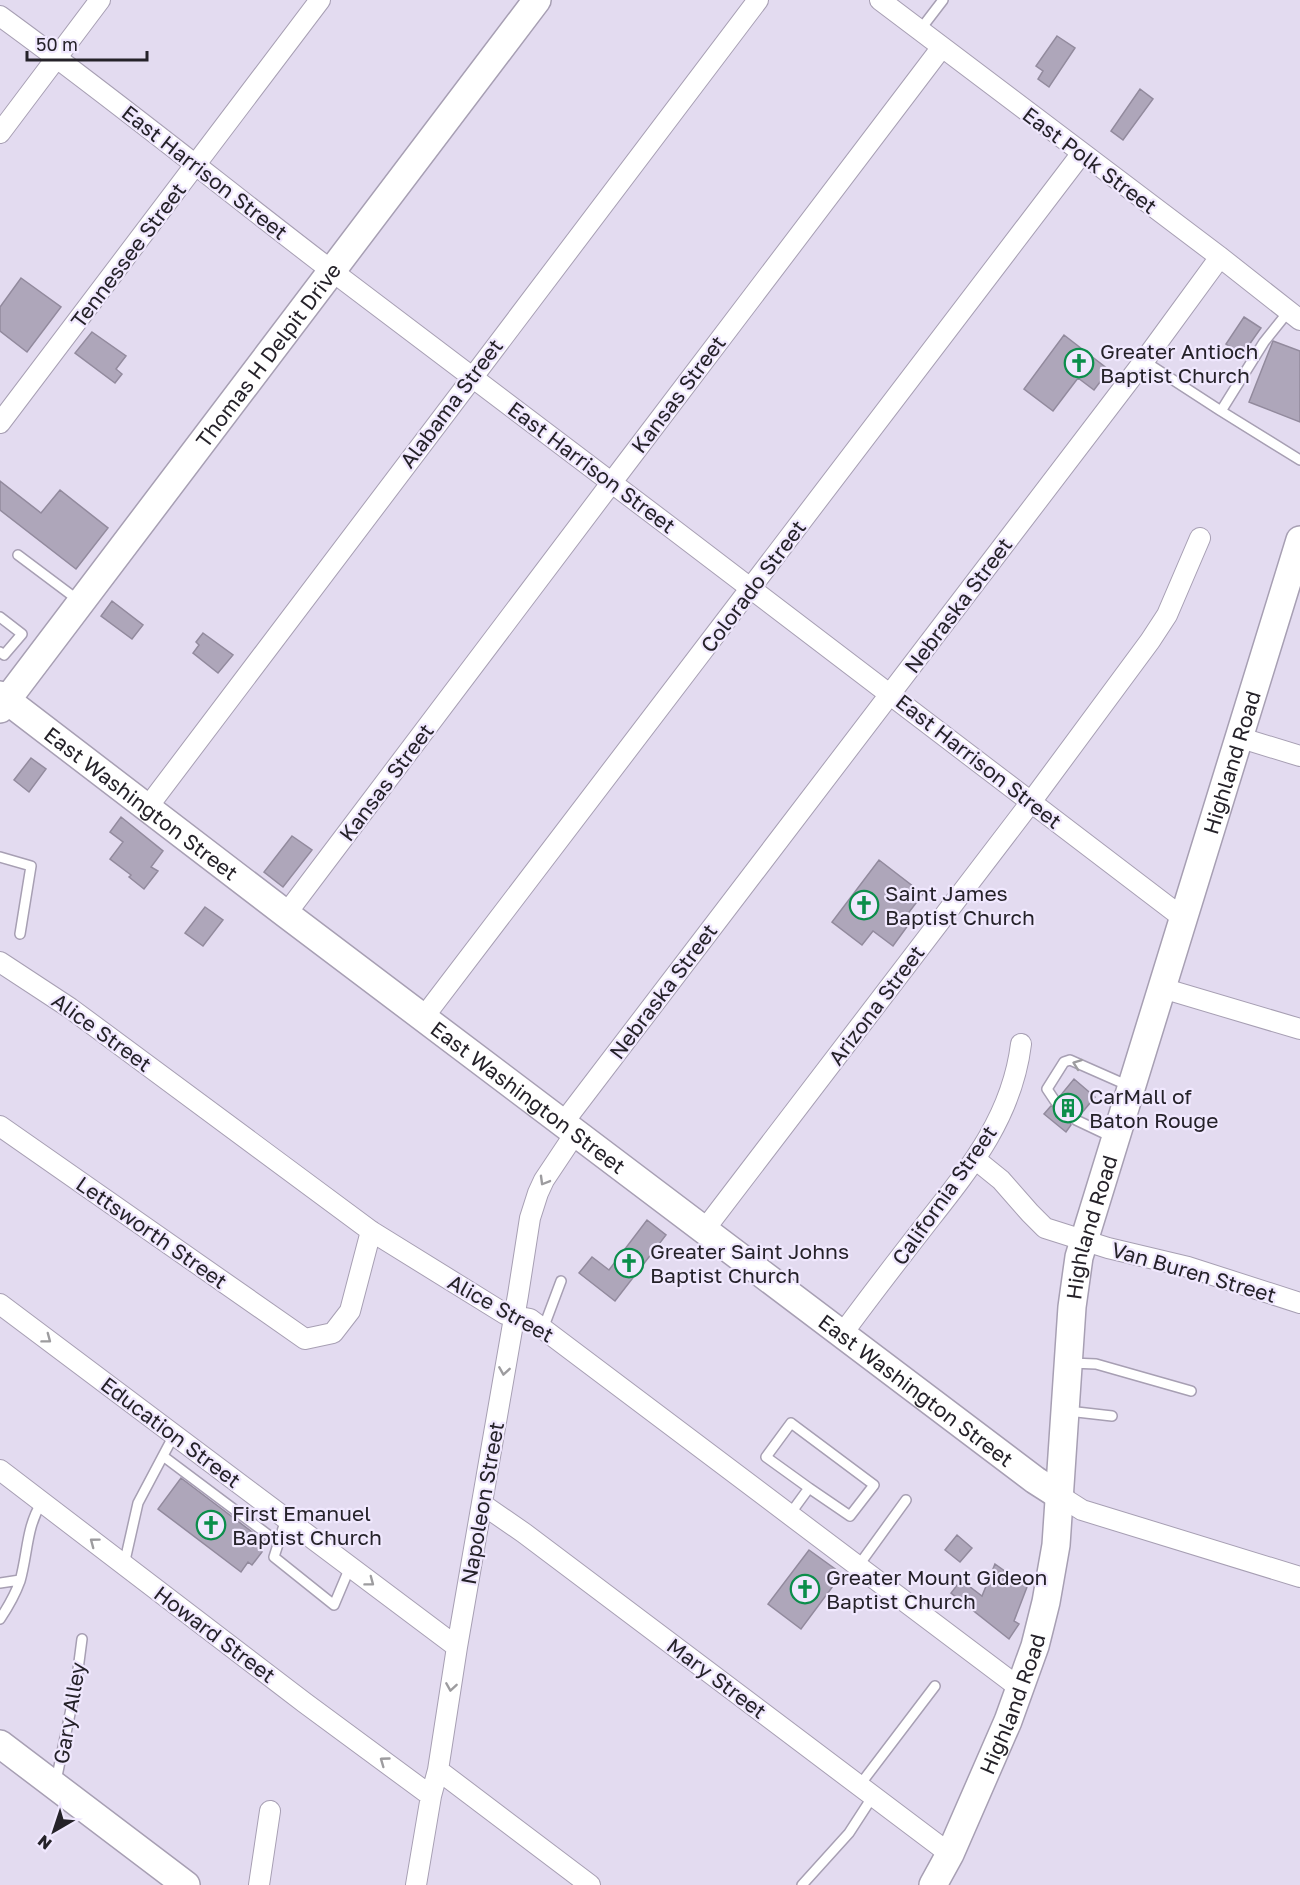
<svg xmlns="http://www.w3.org/2000/svg" width="1300" height="1885" viewBox="0 0 1300 1885" font-family="'Golos Text',sans-serif">
<style>
.building{fill:#aea6ba;stroke:#928a9d;stroke-width:1.5}
.lines{fill:none;stroke-linecap:round;stroke-linejoin:round}
.lane-casing{stroke:#a79fb3;stroke-width:12}
.street-casing{stroke:#a79fb3;stroke-width:22}
.secondary-casing{stroke:#a79fb3;stroke-width:30}
.lane{stroke:#fff;stroke-width:9}
.street{stroke:#fff;stroke-width:20}
.secondary{stroke:#fff;stroke-width:27}
.oneway{stroke:#9d9c9f}
.labels{text-anchor:middle;dominant-baseline:central;stroke-width:4.5;stroke-linejoin:round;paint-order:stroke}
.street-label{font-size:21px;fill:#252229;stroke:#f0e8fe}
.poi-label{font-size:21px;fill:#252229;stroke:#f0e8fe;text-anchor:start}
</style>
<rect width="100%" height="100%" fill="#e3dbf0"/>
<!-- building -->
<path class="building" d="M1057 36 1075 48 1049 87 1038 79 1043 71 1036 66Z
M1140 89 1153 99 1123 140 1111 131Z
M21 278 61 307 27 352 0 331V307Z
M1244 317 1261 328 1242 355 1226 344Z
M92 332 126 356 116 369 122 374 115 383 75 353Z
M1064 335 1109 370 1094 390 1078 378 1053 411 1024 389Z
M1273 341 1300 351V422L1249 402Z
M0 481 41 513 60 490 108 528 76 569 0 510Z
M112 601 143 625 132 639 101 616Z
M203 633 233 655 218 673 193 653 199 645 196 642Z
M31 758 46 769 29 792 14 780Z
M121 817 163 851 151 867 158 871 144 889 129 877 131 875 110 859 123 842 110 832Z
M292 836 312 850 283 887 264 872Z
M879 860 923 894 903 920 909 924 893 946 873 931 862 945 832 922Z
M205 907 223 920 203 946 185 933Z
M1074 1079 1095 1097 1080 1115 1075 1113 1070 1117 1069 1121 1071 1125 1066 1132 1044 1114 1051 1106 1056 1108 1061 1104 1062 1100 1060 1096Z
M647 1220 666 1235 615 1301 579 1273 592 1257 609 1270Z
M181 1478 264 1541 258 1549 262 1552 252 1565 248 1562 241 1572 158 1509Z
M957 1535 972 1548 960 1562 945 1550Z
M809 1550 842 1574 801 1629 768 1604Z
M995 1564 1027 1587 1014 1621 1019 1624 1009 1639 951 1593 961 1580 982 1596Z"/>
<g class="lines">
<!-- lane casing -->
<g class="lane-casing">
<path id="lane" d="M920 30 943 0
M1288 312 1264 342 1221 411 1300 460
M1144 361 1221 411
M18 555 78 600
M0 617 22 634 4 655 0 652
M0 857 31 866 20 934
M1055 1101 1047 1089 1064 1062 1070 1060 1129 1086
M1076 1120 1114 1138
M543 1329 561 1281
M1071 1363 1096 1364 1191 1391
M1068 1411 1112 1416
M163 1456 279 1543
M790 1514 809 1488 766 1457 791 1423 874 1485 850 1516 809 1488
M286 1519 274 1557 334 1605 350 1567
M124 1565 138 1503 174 1435
M859 1565 906 1500
M0 1583 20 1580
M0 1619C8 1607 15 1595 20 1581 28 1553 26 1527 42 1502
M56 1781 76 1685 82 1639
M859 1786 935 1686
M802 1885 849 1833 873 1796"/>
</g>
<!-- street casing -->
<g class="street-casing">
<path id="street" d="M880 0 1220 257 1300 320
M0 16C113 98 221 186 332 271 616 486 901 701 1183 918
M0 133 100 0
M0 423 320 0
M1238 737 1300 756
M147 808 758 0
M286 914 612 482 942 47
M0 962 70 1008 371 1231 505 1314 530 1319 1021 1689
M1162 988 1300 1029
M423 1018 1082 153
M563 1123 1144 361 1220 257
M0 1126 305 1339 333 1333 350 1311 371 1231
M975 1159 1001 1180 1030 1213 1045 1228 1108 1248 1188 1267 1300 1303
M705 1229 1031 802 1150 641 1167 615 1200 538
M0 1304 457 1647
M843 1333C870 1296 898 1260 926 1224 970 1168 1012 1117 1021 1044
M0 1470 305 1703 431 1796
M1060 1496 1082 1510 1300 1577
M482 1504 524 1533 950 1854
M438 1770 590 1885
M259 1885 270 1811
M416 1885 431 1796 438 1770 457 1647 518 1295 530 1218 538 1193 544 1180 576 1132"/>
</g>
<!-- secondary casing -->
<g class="secondary-casing">
<g id="secondary">
<path id="s1" d="M0 695 286 914 1035 1480 1060 1496"/>
<path id="s2" d="M0 709 537 0"/>
<path d="M0 1744 186 1885"/>
<path id="s3" d="M933 1885 950 1854 1008 1721 1035 1646 1046 1602 1056 1545 1072 1307 1079 1257 1300 540"/>
</g>
</g>
<!-- lane -->
<use href="#lane" class="lane"/>
<!-- street -->
<use href="#street" class="street"/>
<!-- secondary -->
<use href="#secondary" class="secondary"/>
</g>
<!-- one-way arrows -->
<defs><path id="oneway-chevron" d="M-2-3.5L2.5 0L-2 3.5" fill="none" stroke-width="1.6" stroke-linecap="round" stroke-linejoin="round" transform="scale(1.5)"/></defs>
<g class="oneway">
<use href="#oneway-chevron" transform="translate(1077 1064) rotate(-160)"/>
<use href="#oneway-chevron" transform="translate(544 1181) rotate(120)"/>
<use href="#oneway-chevron" transform="translate(47 1339) rotate(37)"/>
<use href="#oneway-chevron" transform="translate(504 1371) rotate(99)"/>
<use href="#oneway-chevron" transform="translate(94 1542) rotate(-143)"/>
<use href="#oneway-chevron" transform="translate(370 1582) rotate(37)"/>
<use href="#oneway-chevron" transform="translate(451 1687) rotate(99)"/>
<use href="#oneway-chevron" transform="translate(384 1761) rotate(-144)"/>
</g>
<!-- icons -->
<defs>
<g id="church-ring" transform="scale(1.5)"><circle r="9.5" fill="#f0e8fe" stroke="#0b8e4b" stroke-width="1.5"/><path d="M-1.2-6h2.4v3.5h3.3v2.4h-3.3V6h-2.4V-.1h-3.3v-2.4h3.3Z" fill="#0b8e4b"/></g>
<g id="building-ring" transform="scale(1.5)"><circle r="9.5" fill="#f0e8fe" stroke="#0b8e4b" stroke-width="1.5"/><path d="M-4-6H4V6H1V3H-1V6H-4ZM-2.5-4.3h1.7v1.8h-1.7ZM.8-4.3h1.7v1.8H.8ZM-2.5-1h1.7V.8h-1.7ZM.8-1h1.7V.8H.8Z" fill="#0b8e4b"/></g>
</defs>
<g fill-rule="evenodd">
<use href="#church-ring" x="1079" y="363"/>
<use href="#church-ring" x="864" y="905"/>
<use href="#building-ring" x="1068" y="1108"/>
<use href="#church-ring" x="629" y="1263"/>
<use href="#church-ring" x="211" y="1525"/>
<use href="#church-ring" x="805" y="1589"/>
</g>
<g class="labels">
<!-- street labels -->
<g class="street-label">
<text transform="translate(1090 160) rotate(37)">East Polk Street</text>
<text transform="translate(205 172) rotate(38)">East Harrison Street</text>
<text transform="translate(128 255) rotate(-53)">Tennessee Street</text>
<text stroke="none"><textPath href="#s2" startOffset="444">Thomas H Delpit Drive</textPath></text>
<text transform="translate(678 394) rotate(-53)">Kansas Street</text>
<text transform="translate(451 403) rotate(-53)">Alabama Street</text>
<text transform="translate(592 467) rotate(37)">East Harrison Street</text>
<text transform="translate(753 586) rotate(-53)">Colorado Street</text>
<text transform="translate(958 605) rotate(-53)">Nebraska Street</text>
<text transform="translate(979 761) rotate(38)">East Harrison Street</text>
<text stroke="none"><textPath href="#s3" startOffset="1170">Highland Road</textPath></text>
<text transform="translate(386 782) rotate(-53)">Kansas Street</text>
<text stroke="none"><textPath href="#s1" startOffset="178">East Washington Street</textPath></text>
<text transform="translate(663 991) rotate(-53)">Nebraska Street</text>
<text transform="translate(876 1005) rotate(-53)">Arizona Street</text>
<text transform="translate(102 1032) rotate(36)">Alice Street</text>
<text stroke="none"><textPath href="#s1" startOffset="664">East Washington Street</textPath></text>
<text transform="translate(944 1195) rotate(-55)">California Street</text>
<text stroke="none"><textPath href="#s3" startOffset="684">Highland Road</textPath></text>
<text transform="translate(152 1232) rotate(35)">Lettsworth Street</text>
<text transform="translate(1194 1272) rotate(16)">Van Buren Street</text>
<text transform="translate(501 1308) rotate(29)">Alice Street</text>
<text stroke="none"><textPath href="#s1" startOffset="1150">East Washington Street</textPath></text>
<text transform="translate(171 1432) rotate(37)">Education Street</text>
<text transform="translate(482 1503) rotate(-80)">Napoleon Street</text>
<text transform="translate(215 1634) rotate(37)">Howard Street</text>
<text transform="translate(717 1678) rotate(37)">Mary Street</text>
<text stroke="none"><textPath href="#s3" startOffset="198">Highland Road</textPath></text>
<text transform="translate(69 1713) rotate(-80)">Gary Alley</text>
</g>
<!-- poi labels -->
<g class="poi-label">
<text x="1100" y="351">Greater Antioch<tspan x="1100" dy="24">Baptist Church</tspan></text>
<text x="885" y="893">Saint James<tspan x="885" dy="24">Baptist Church</tspan></text>
<text x="1089" y="1096">CarMall of<tspan x="1089" dy="24">Baton Rouge</tspan></text>
<text x="650" y="1251">Greater Saint Johns<tspan x="650" dy="24">Baptist Church</tspan></text>
<text x="232" y="1513">First Emanuel<tspan x="232" dy="24">Baptist Church</tspan></text>
<text x="826" y="1577">Greater Mount Gideon<tspan x="826" dy="24">Baptist Church</tspan></text>
</g>
</g>
<!-- north arrow -->
<g transform="translate(54 1831) rotate(219)" stroke="#f0e8fe" stroke-width="4.5" paint-order="stroke">
<path d="M0-4.5L10 22L0 15L-10 22Z" fill="#252229"/>
<text y="-9" font-size="16" font-weight="bold" text-anchor="middle" fill="#252229">N</text>
</g>
<!-- scale -->
<path d="M27 51v9h120v-9" fill="none" stroke="#252229" stroke-width="3"/>
<text x="36" y="51" font-size="18" fill="#252229" stroke="#f0e8fe" stroke-width="4.5" paint-order="stroke">50 m</text>
</svg>
